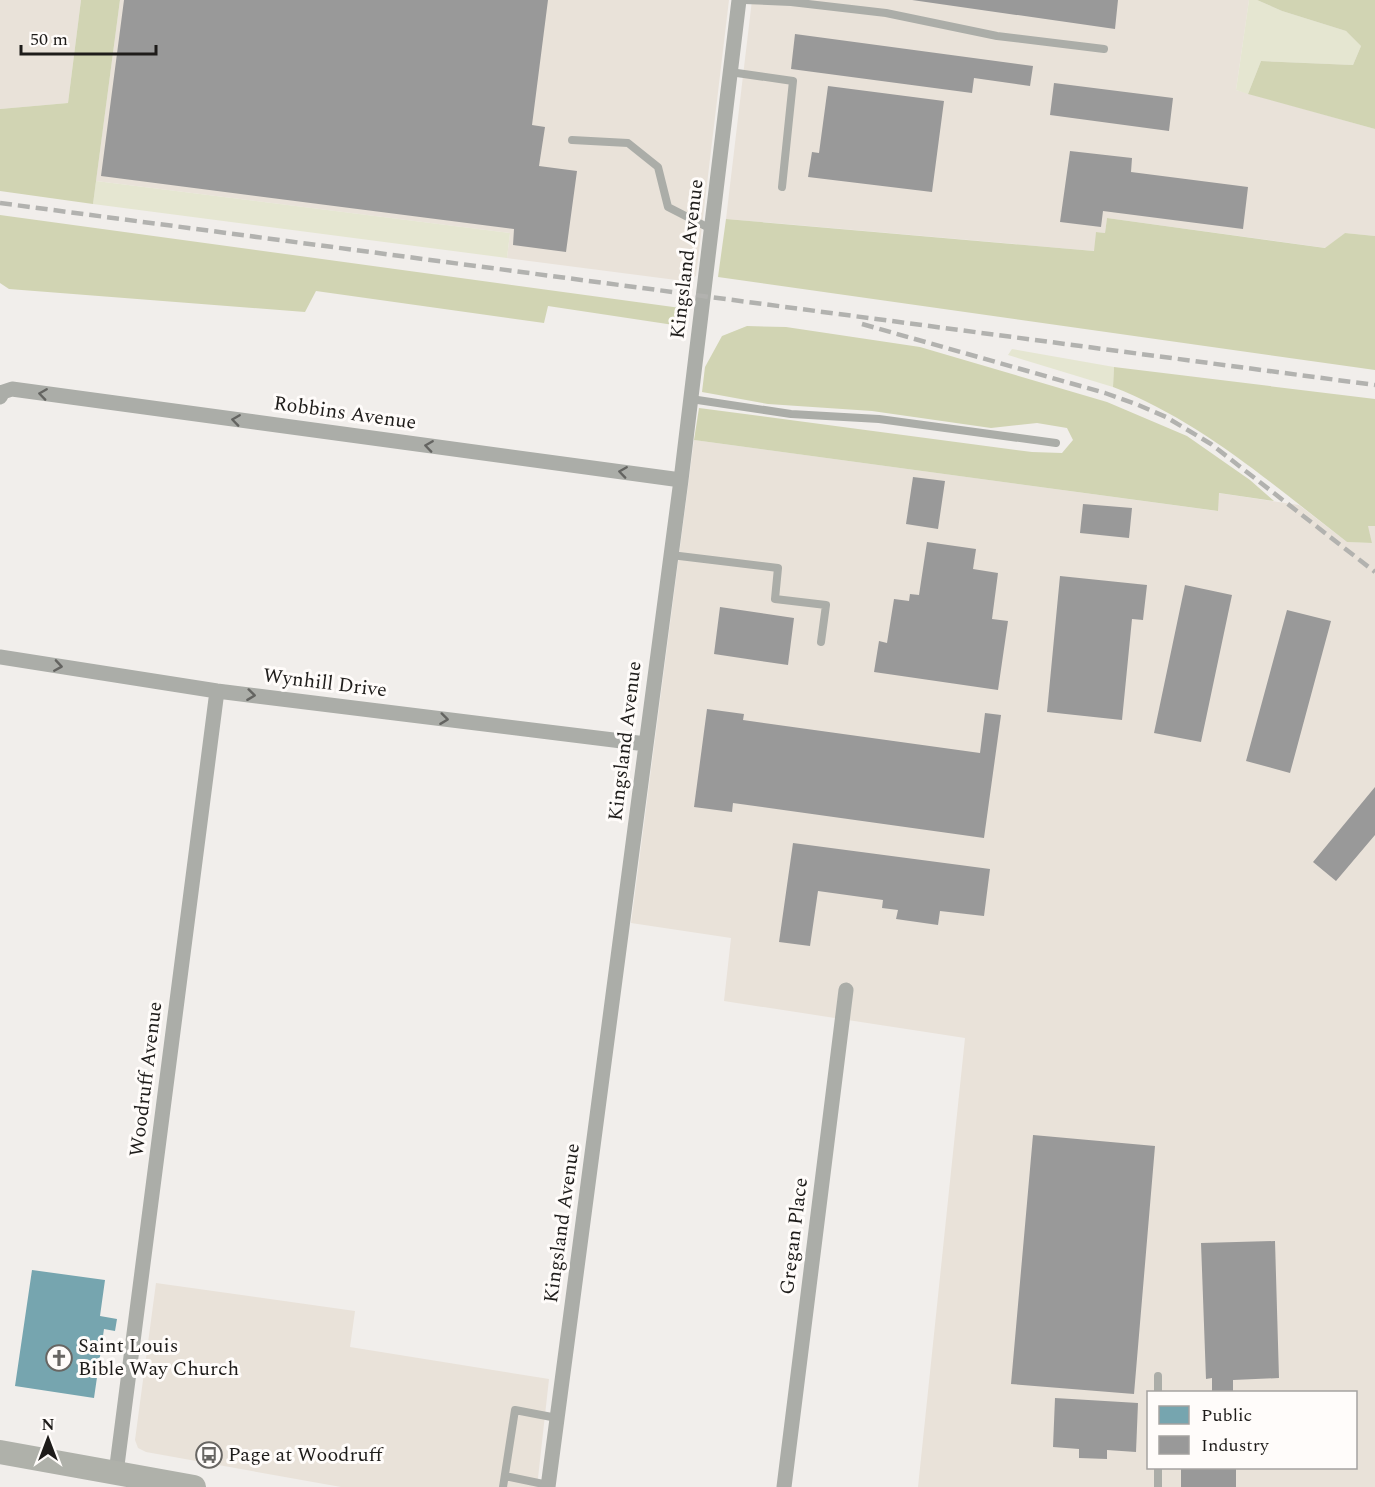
<svg xmlns="http://www.w3.org/2000/svg" width="1375" height="1487" viewBox="0 0 1375 1487" font-family="Spectral,serif">
<style>
.built{fill:#e9e2d9;fill-rule:evenodd}
.green{fill:#e5e6d1}
.forest{fill:#d1d4b3}
.public{fill:#76a5af}
.industry{fill:#999}
.lines{fill:none;stroke-linecap:round;stroke-linejoin:round}
.lane{stroke:#abada8;stroke-width:8}
.street{stroke:#abada8;stroke-width:15}
.primary{stroke:#afb1aa;stroke-width:24}
.rail{stroke:#b2b2af;stroke-width:4.5;stroke-dasharray:12 6;stroke-linecap:butt}
.oneway{stroke:#646461}
.labels{text-anchor:middle;dominant-baseline:central;stroke-width:6;stroke-linejoin:round;paint-order:stroke}
.street-label{font-size:20px;fill:#1e1c1a;stroke:#fffcfa}
.poi-label{font-size:20px;fill:#1e1c1a;stroke:#fffcfa;text-anchor:start}
</style>
<rect width="100%" height="100%" fill="#f1eeeb"/>
<!-- built -->
<path class="built" d="M0 0H81L68 103 0 109Z
M120 0H729L696 276 684 281 507 258 510 233 96 181Z
M752 0H1249L1236 90 1375 129V236L1345 233 1326 248 1107 218 1105 233 1096 232 1095 251 726 219Z
M694 440 1217 511 1218 493 1299 505 1347 542 1372 543 1367 525 1375 526V1487H918L965 1038 724 1001 731 938 631 923ZM1148 1392H1356V1468H1148Z
M156 1283 355 1311 350 1347 549 1379 537 1487H341L146 1452 138 1448 135 1440Z"/>
<!-- green -->
<path class="green" d="M1249 0H1257L1282 11 1346 31 1361 46 1353 65 1261 61 1248 94 1236 90Z
M96 181 510 233 507 258 93 204Z
M1012 349 1114 367 1113 387 1008 355Z"/>
<!-- forest -->
<path class="forest" d="M81 0H120L93 204 0 191V109L68 103Z
M1257 0H1375V129L1248 94 1261 61 1353 65 1361 46 1346 31 1282 11Z
M0 215 688 309 687 327 548 306 544 323 316 291 305 312 9 289 0 283Z
M1107 218 1325 248 1345 233 1375 236V370L718 277 726 219 1094 251 1096 232 1105 233Z
M747 326 786 327 920 347 1107 402 1187 436 1250 480 1274 501 1219 493 1218 511 694 440 699 408 1032 452 1062 453 1073 440 1067 428 1037 423 991 428 872 411 768 404 702 392 705 367 722 336Z
M1114 367 1375 399V526H1368L1372 543 1347 542C1273 485 1201 421 1113 387Z"/>
<!-- public -->
<path class="public" d="M32 1270 105 1280 100 1316 117 1319 115 1331 104 1329 94 1398 15 1386Z"/>
<!-- industry -->
<path class="industry" d="M124 0H548L532 125 545 127 539 166 577 171 566 252 513 245 514 229 101 176Z
M912 0H1118L1115 29Z
M795 34 1033 66 1030 86 974 78 972 93 791 69Z
M1054 83 1173 98 1169 131 1050 115Z
M828 86 944 101 932 192 808 177 812 152 819 153Z
M1070 151 1132 158 1131 172 1248 187 1243 229 1103 211 1101 227 1060 222Z
M913 477 945 481 938 529 906 524Z
M1083 504 1132 508 1129 538 1080 533Z
M927 542 976 549 973 569 998 573 992 619 1008 621 998 690 874 672 879 641 887 643 894 599 909 601 910 594 919 595Z
M1060 576 1147 585 1143 620 1132 619 1122 720 1047 712Z
M1185 585 1232 595 1201 742 1154 733Z
M720 607 794 618 788 665 714 654Z
M1287 610 1331 621 1290 773 1246 761Z
M707 709 744 714 743 720 980 753 985 713 1001 715 984 838 733 803 732 812 694 807Z
M1375 787V835L1336 881 1313 862Z
M793 843 990 869 984 916 940 911 938 925 896 919 898 910 882 908 883 900 818 891 810 946 779 942Z
M1033 1135 1155 1146 1134 1394 1011 1384Z
M1275 1241 1279 1378 1233 1380V1392H1212V1378L1206 1379 1201 1243Z
M1055 1398 1138 1403 1136 1452 1107 1450V1459L1079 1458V1449L1053 1447Z
M1181 1468H1236V1487H1181Z"/>
<g class="lines">
<!-- lane -->
<path class="lane" d="M745 0 791 2 886 13 997 36 1104 49
M730 72 793 81 782 187
M572 140 628 143 658 167 668 207 711 229
M691 399 791 414 879 419 1056 443
M671 555 778 568 775 599 826 605 821 642
M1158 1376V1392
M505 1476 548 1485
M503 1487 515 1410 557 1418
M1158 1487V1468"/>
<!-- street -->
<path class="street" d="M0 397 3 392 12 389 681 480
M0 657 217 691 646 744
M116 1473 217 691
M548 1487 681 480 739 0
M784 1487 846 990"/>
<!-- primary -->
<path class="primary" d="M0 1452 194 1487"/>
<!-- rail -->
<path class="rail" d="M0 203 1375 385
M862 324 1105 393 1136 404 1166 417 1211 444 1375 572"/>
</g>
<!-- one-way arrows -->
<defs><path id="oneway-chevron" d="M-2-3.5L2.5 0L-2 3.5" fill="none" stroke-width="1.6" stroke-linecap="round" stroke-linejoin="round" transform="scale(1.5)"/></defs>
<g class="oneway">
<use href="#oneway-chevron" transform="translate(43 394) rotate(-172)"/>
<use href="#oneway-chevron" transform="translate(236 420) rotate(-172)"/>
<use href="#oneway-chevron" transform="translate(429 446) rotate(-172)"/>
<use href="#oneway-chevron" transform="translate(623 472) rotate(-172)"/>
<use href="#oneway-chevron" transform="translate(58 666) rotate(9)"/>
<use href="#oneway-chevron" transform="translate(251 695) rotate(7)"/>
<use href="#oneway-chevron" transform="translate(444 719) rotate(7)"/>
</g>
<!-- icons -->
<defs>
<g id="church-ring" transform="scale(1.35)"><circle r="9.5" fill="#fffcfa" stroke="#686663" stroke-width="1.5"/><path d="M-1.2-6h2.4v3.5h3.3v2.4h-3.3V6h-2.4V-.1h-3.3v-2.4h3.3Z" fill="#686663"/></g>
<g id="bus-ring" transform="scale(1.35)"><circle r="9.5" fill="#fffcfa" stroke="#686663" stroke-width="1.5"/><path d="M-5-6H5V4H4V6H2V4H-2V6H-4V4H-5ZM-3.5-4V0h7V-4ZM-3.5 1.2v1.5H-2V1.2ZM2 1.2v1.5H3.5V1.2Z" fill="#686663"/></g>
</defs>
<g fill-rule="evenodd">
<use href="#church-ring" x="59" y="1358"/>
<use href="#bus-ring" x="209" y="1455"/>
</g>
<g class="labels">
<!-- street labels -->
<g class="street-label">
<text transform="translate(687 259) rotate(-83)">Kingsland Avenue</text>
<text transform="translate(345 413) rotate(8)">Robbins Avenue</text>
<text transform="translate(325 683) rotate(7)">Wynhill Drive</text>
<text transform="translate(625 741) rotate(-83)">Kingsland Avenue</text>
<text transform="translate(146 1079) rotate(-83)">Woodruff Avenue</text>
<text transform="translate(562 1223) rotate(-82)">Kingsland Avenue</text>
<text transform="translate(794 1236) rotate(-83)">Gregan Place</text>
</g>
<!-- poi labels -->
<g class="poi-label">
<text x="78" y="1346">Saint Louis<tspan x="78" dy="23">Bible Way Church</tspan></text>
<text x="228" y="1455">Page at Woodruff</text>
</g>
</g>
<!-- legend -->
<rect x="1147" y="1391" width="210" height="78" fill="#fffcfa" stroke="#a5a2a0" stroke-width="1.5"/>
<rect x="1159" y="1406" width="30" height="18" fill="#76a5af" stroke="#a5a2a0" stroke-width="1.5"/>
<text x="1201" y="1421" font-size="18" fill="#1e1c1a">Public</text>
<rect x="1159" y="1436" width="30" height="18" fill="#999999" stroke="#a5a2a0" stroke-width="1.5"/>
<text x="1201" y="1451" font-size="18" fill="#1e1c1a">Industry</text>
<!-- north arrow -->
<g transform="translate(48 1439)" stroke="#fffcfa" stroke-width="4.5" paint-order="stroke">
<path d="M0-4.5L10 22L0 15L-10 22Z" fill="#1e1c1a"/>
<text y="-9" font-size="16" font-weight="bold" text-anchor="middle" fill="#1e1c1a">N</text>
</g>
<!-- scale -->
<path d="M21 45v9h135v-9" fill="none" stroke="#1e1c1a" stroke-width="3"/>
<text x="30" y="45" font-size="18" fill="#1e1c1a" stroke="#fffcfa" stroke-width="4.5" paint-order="stroke">50 m</text>
</svg>
